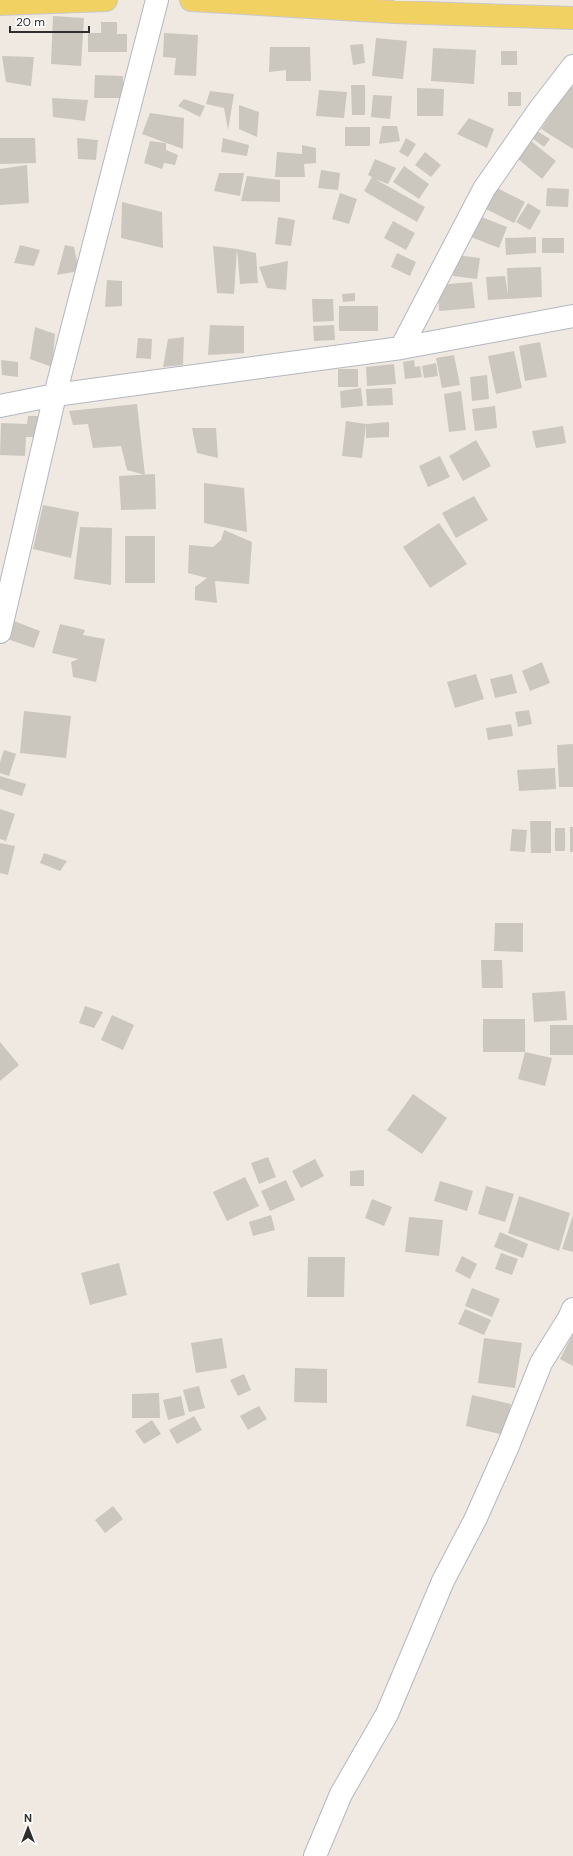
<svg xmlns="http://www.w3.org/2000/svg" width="573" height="1856" viewBox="0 0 573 1856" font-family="'DM Sans',sans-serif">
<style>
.building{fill:#cbc7bf}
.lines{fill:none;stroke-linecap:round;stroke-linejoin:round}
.minor-casing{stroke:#b4b7c1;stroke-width:24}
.major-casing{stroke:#c9c9c9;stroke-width:24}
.minor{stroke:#fff;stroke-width:22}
.major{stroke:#f2d163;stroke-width:22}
</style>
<rect width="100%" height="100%" fill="#efe9e1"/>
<!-- building -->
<path class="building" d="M53 16 84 18 81 66 51 64Z
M101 22H117V34H127V52H88V33H101Z
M164 33 198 35 196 76 174 75 176 58 163 57Z
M376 38 407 41 403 79 372 76Z
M363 44 365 63 353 65 350 45Z
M270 47H310L311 81H286V70L269 72Z
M433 48 476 50 474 84 431 81Z
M501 51H517V65H501Z
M2 56 34 57 31 86 6 82Z
M95 75 123 76V98H94Z
M351 85H365V115H352Z
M569 86 573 88V149L541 129Z
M417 88 444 89 443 116H417Z
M319 90 347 92 344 118 316 116Z
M210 91 234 94 228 130 224 108 206 104Z
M508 92H521V106H508Z
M373 95 392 96 390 119 371 117Z
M52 98 88 100 85 121 53 117Z
M184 99 205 106 200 117 178 106Z
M239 105 259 112 257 137 239 129Z
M150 113 184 118 183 149 142 134Z
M469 118 494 129 487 148 457 134Z
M382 126H397L400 141 379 144Z
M345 127H370V146H345Z
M537 131 550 139 544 147 532 138Z
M0 138H35L36 163 0 164Z
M77 138 98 140 96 160 78 159Z
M223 138 249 145 247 156 221 152Z
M406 138 416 144 408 157 399 152Z
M150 141 166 143V150L178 155 175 165 164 163 162 169 144 163Z
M531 141 556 161 542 179 517 158Z
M302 145 316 148V163L304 164 305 177H275L277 152 302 154Z
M425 152 441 165 431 177 415 165Z
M375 159 396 168 388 184 375 179 425 207 417 222 364 191 372 177 368 175Z
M27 165 29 203 0 205V169Z
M404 166 429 184 419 199 393 182Z
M321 170 340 173 338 190 318 188Z
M219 173H244L240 196 214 191Z
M247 176 280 180V202L241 201Z
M497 188 525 202 514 223 486 209Z
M547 188 569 189 568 207 546 206Z
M340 193 357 199 349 224 332 219Z
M122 202 162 212 163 248 121 238Z
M528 203 541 211 530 230 516 222Z
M479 216 507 227 499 248 471 237Z
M278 217 295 220 291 246 275 244Z
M393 221 415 233 406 250 384 238Z
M536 237V253L506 255 505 238Z
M542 238H564V253H542Z
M20 245 40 250 34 266 14 263Z
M65 245 74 247 79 271 57 275Z
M213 246 237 249 234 294 217 293Z
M237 249 256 253 258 283 240 284Z
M397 253 416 262 410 276 391 267Z
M456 255 480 258 477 279 453 276Z
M288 261 286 290 267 288 259 267Z
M541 267 542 297 488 300 486 277 505 276 508 295 507 268Z
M107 280 122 281V306L105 307Z
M472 282 475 308 439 311 438 285Z
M355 293V301L343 302 342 294Z
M312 299H333L334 321 313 322Z
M339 306H378V331H339Z
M210 325 244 326V353L208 355Z
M334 325 335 340 314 341 313 326Z
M35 327 55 334 52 367 30 359Z
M184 337 183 365 163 367 168 339Z
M138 338 152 339 151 359 136 358Z
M540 342 547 377 525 381 519 346Z
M514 351 522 388 496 394 488 356Z
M454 355 460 385 442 388 436 358Z
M1 360 18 362V377L2 375Z
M414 360 415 367 420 366 422 377 405 379 403 362Z
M436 363 438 376 424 378 422 366Z
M394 364 396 384 367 386 366 367Z
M338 369H358V387H338Z
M487 375 489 399 472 401 470 377Z
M361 388 363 406 341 408 340 391Z
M392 388 393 405 367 406 366 389Z
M461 391 466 430 449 432 444 394Z
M137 404 145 475 127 470 121 446 93 448 88 424 73 425 69 411Z
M495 406 497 428 475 431 472 409Z
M28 416H41L40 437H26L25 456 0 455 1 423 27 424Z
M346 421 366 424 389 422V437L366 438V424L362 458 342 456Z
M563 426 566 443 536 448 532 431Z
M192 428H216L218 458 197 453Z
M476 440 491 466 463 481 449 456Z
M440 456 450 477 428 487 419 466Z
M155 474 156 509 121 510 119 476Z
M204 483 244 488 247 532 204 523Z
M474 496 488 520 456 538 442 513Z
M43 505 79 512 71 558 33 549Z
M439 523 467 564 430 588 403 547Z
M80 527 112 528 111 585 74 579Z
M224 530 252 542 249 584 215 581 217 603 195 600V587L207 578 188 573 189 545 213 547 221 540Z
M125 536H155V583H125Z
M14 621 40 631 34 648 7 639Z
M60 624 85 630 83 635 105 639 96 682 73 677 71 662 78 659 52 653Z
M542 662 550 683 530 691 522 671Z
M476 674 484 699 455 708 447 682Z
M512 674 517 693 495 698 490 679Z
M529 710 532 724 518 727 515 712Z
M24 711 71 716 66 758 20 753Z
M511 724 513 736 488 740 486 728Z
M573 744V787H559L557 745Z
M4 750 16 754 9 776 0 773V762Z
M555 768 556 789 519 791 517 770Z
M0 776 26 784 22 796 0 789Z
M0 809 15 814 6 841 0 839Z
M530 821H551V853H531Z
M570 827H573V852H570Z
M555 828H565V851H555Z
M512 829 527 830 525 852 510 851Z
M0 843 15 846 8 875 0 873Z
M44 853 67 861 60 871 40 863Z
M495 923H523V952L494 951Z
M481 960H502L503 988H482Z
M565 991 567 1020 534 1022 532 993Z
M85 1006 103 1012 94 1028 79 1023Z
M112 1015 134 1025 123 1050 101 1040Z
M483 1019H525V1052H483Z
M550 1025H573V1055H550Z
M0 1042 19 1065 0 1081Z
M525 1052 552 1058 545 1086 518 1079Z
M413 1094 447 1118 422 1154 387 1130Z
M268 1157 276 1177 259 1184 251 1163Z
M315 1159 324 1176 301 1188 292 1171Z
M364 1170V1186H350V1171Z
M245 1177 259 1206 227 1221 213 1192Z
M286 1180 295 1200 270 1211 261 1191Z
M440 1181 473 1191 467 1211 434 1201Z
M486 1186 514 1194 505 1222 478 1214Z
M519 1196 570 1213 559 1251 508 1233Z
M372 1199 392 1207 384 1226 365 1218Z
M271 1215 275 1230 253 1236 249 1222Z
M573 1215V1252L562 1249Z
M409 1217 443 1220 439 1256 405 1252Z
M500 1232 528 1244 523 1258 494 1247Z
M501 1253 518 1259 512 1275 495 1269Z
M462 1256 477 1264 470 1279 455 1271Z
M308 1257H345L344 1297H307Z
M119 1263 127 1295 90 1305 81 1273Z
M472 1288 500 1299 492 1317 465 1306Z
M465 1309 491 1320 484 1335 458 1324Z
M573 1334V1366L560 1359Z
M222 1338 227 1368 196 1373 191 1343Z
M484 1338 522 1343 515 1388 478 1383Z
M295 1368 327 1369V1403L294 1402Z
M244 1374 251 1390 238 1396 230 1380Z
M199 1386 205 1408 189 1412 183 1390Z
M159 1393 160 1418H132V1394Z
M472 1395 511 1404 504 1435 466 1426Z
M181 1396 185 1415 168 1420 163 1400Z
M259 1406 267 1419 248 1430 240 1416Z
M194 1416 202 1430 177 1444 169 1430Z
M152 1420 161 1434 144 1444 135 1431Z
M113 1506 123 1519 105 1533 95 1520Z"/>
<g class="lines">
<!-- minor casing -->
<g class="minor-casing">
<path id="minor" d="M401 348 484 189 539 110 573 66
M0 406 55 395 401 348 573 316
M0 632 55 395 157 0
M315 1856 341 1794 387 1714 443 1581 475 1520 508 1446 541 1363 569 1318 573 1309"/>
</g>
<!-- major casing -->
<g class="major-casing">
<path id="major" d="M191 0 394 12 573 18
M0 4 106 0"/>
</g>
<!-- minor -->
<use href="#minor" class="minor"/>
<!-- major -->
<use href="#major" class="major"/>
</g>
<!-- north arrow -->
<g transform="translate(28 1828)" stroke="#ffffff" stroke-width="3" paint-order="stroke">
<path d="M0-3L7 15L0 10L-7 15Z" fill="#2e2e2e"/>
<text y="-6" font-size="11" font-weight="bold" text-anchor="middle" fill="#2e2e2e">N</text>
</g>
<!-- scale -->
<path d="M10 26v6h79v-6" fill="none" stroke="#2e2e2e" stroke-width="2"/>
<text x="16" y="26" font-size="12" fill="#2e2e2e" stroke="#ffffff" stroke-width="3" paint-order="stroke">20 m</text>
</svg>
